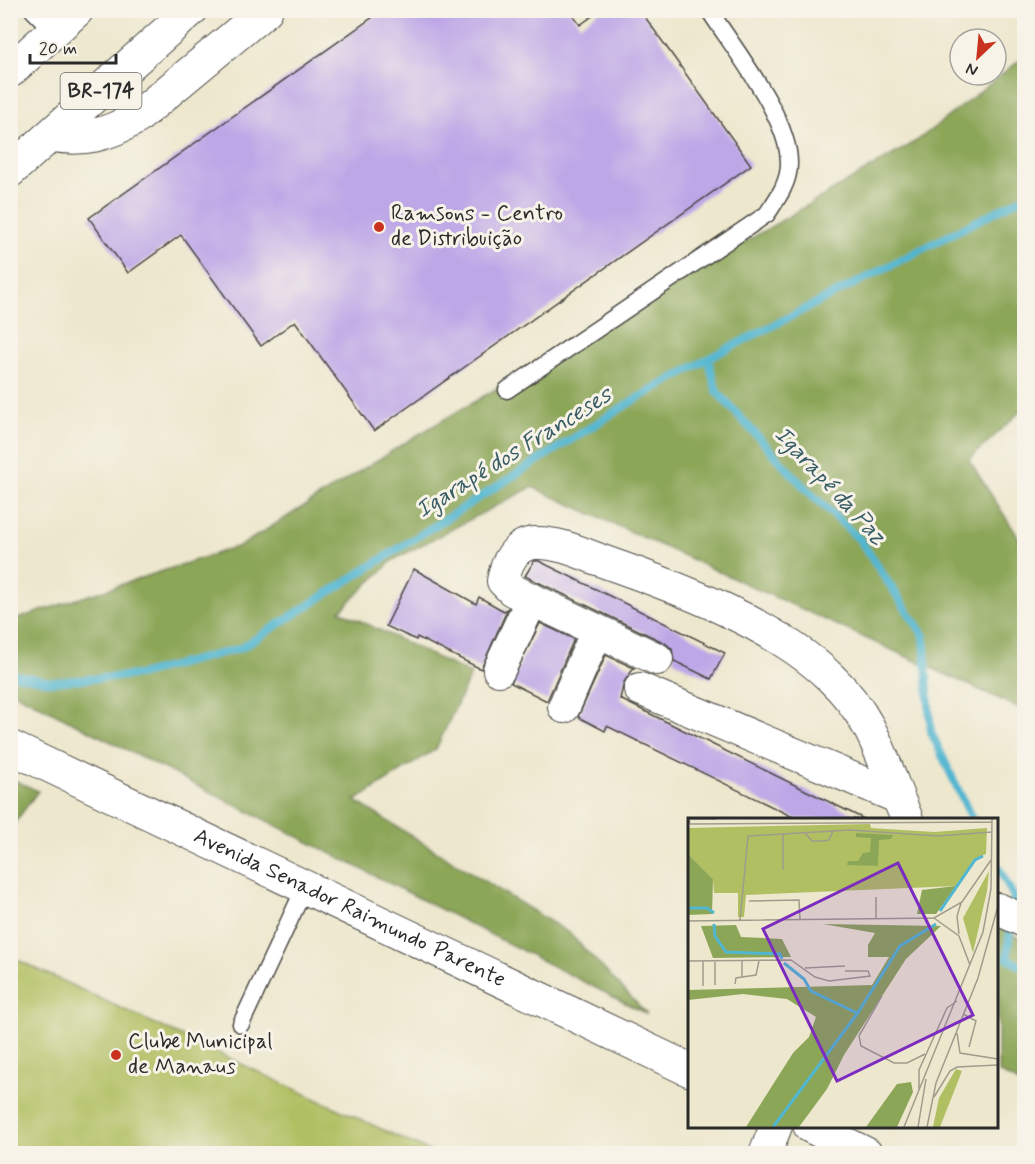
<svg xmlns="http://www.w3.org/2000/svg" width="1035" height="1164" viewBox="0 0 1035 1164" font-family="Mynerve,sans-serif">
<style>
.green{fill:#b0bf62;stroke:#6e7546;stroke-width:1.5}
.forest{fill:#8ca658;stroke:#5c6842;stroke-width:1.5}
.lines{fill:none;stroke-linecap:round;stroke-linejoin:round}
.stream{stroke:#51b6d0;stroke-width:8}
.building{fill:#bea7e7}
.service-casing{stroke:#484743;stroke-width:19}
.minor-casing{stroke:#484743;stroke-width:34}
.tertiary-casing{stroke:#484743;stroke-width:35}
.trunk-casing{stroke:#484743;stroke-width:35}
.service{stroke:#fff;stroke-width:16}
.minor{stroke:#fff;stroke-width:32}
.tertiary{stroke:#fff;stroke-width:33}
.trunk{stroke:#fff;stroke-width:33}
.poi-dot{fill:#c8321e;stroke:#f7f3e8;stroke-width:2}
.labels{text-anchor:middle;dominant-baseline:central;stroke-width:6;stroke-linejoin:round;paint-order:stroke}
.shield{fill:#f7f3e8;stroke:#686764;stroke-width:1.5}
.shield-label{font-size:21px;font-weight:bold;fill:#2b2b2b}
.poi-label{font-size:22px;fill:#2b2b2b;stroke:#f7f3e8;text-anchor:start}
.street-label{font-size:22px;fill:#2b2b2b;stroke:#f7f3e8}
.water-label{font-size:24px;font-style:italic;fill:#385c65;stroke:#f7f3e8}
.inset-river{fill:none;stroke:#51b6d0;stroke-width:3}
.inset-road{fill:none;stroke:#9f9c8c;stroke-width:1.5}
.view{fill:#7b2cbf;fill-opacity:0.15;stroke:#7b2cbf;stroke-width:3}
.inset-edge{fill:none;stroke:#2b2b2b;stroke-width:3}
</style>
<rect width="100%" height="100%" fill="#f7f3e8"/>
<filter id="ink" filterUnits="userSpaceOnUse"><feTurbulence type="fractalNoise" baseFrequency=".0167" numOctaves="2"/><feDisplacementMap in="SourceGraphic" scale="12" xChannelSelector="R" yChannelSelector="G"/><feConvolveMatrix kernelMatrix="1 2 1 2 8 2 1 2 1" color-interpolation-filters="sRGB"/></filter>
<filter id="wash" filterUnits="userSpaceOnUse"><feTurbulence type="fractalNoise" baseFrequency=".008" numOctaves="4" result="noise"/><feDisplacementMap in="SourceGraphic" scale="24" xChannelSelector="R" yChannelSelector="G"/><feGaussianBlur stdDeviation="1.35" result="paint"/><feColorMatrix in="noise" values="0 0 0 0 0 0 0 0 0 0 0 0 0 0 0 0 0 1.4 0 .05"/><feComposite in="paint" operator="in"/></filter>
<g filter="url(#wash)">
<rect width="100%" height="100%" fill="#ede7cd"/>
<!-- green -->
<path class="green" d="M11 957 433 1153H11Z"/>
<!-- forest -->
<path class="forest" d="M1024 57V408L969 460 1024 546V710L532 487 393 560 340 611 471 674 436 749 355 801 569 933 647 1014 11 691 10 621 242 545 416 436 918 140Z
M10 778 38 791 11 828H10Z
M998 927 1024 940V1086L998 1072Z"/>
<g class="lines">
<!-- stream -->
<path class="stream" d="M711 357 708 359 717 392 804 487 860 540 924 636 931 732 972 819
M10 674 51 682 138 675 241 648 629 403 715 355 1024 197
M998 867 1014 897 1012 909
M1011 922 1007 958 1024 968"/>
</g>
<g id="blocks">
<!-- building -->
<path class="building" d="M383 10H569L580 25 601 10H640L751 165 374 431 295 321 261 346 181 235 128 273 89 218Z
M534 561H539L725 653 711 679 674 661 672 649 665 643 525 576Z
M414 569 476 604 479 597 504 611 508 608 481 669 417 637 416 640 386 626Z
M540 623 574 639 547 701 511 683Z
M606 655 634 668 624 682 620 699 864 819H797L607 726 605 731 578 717Z"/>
</g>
</g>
<g filter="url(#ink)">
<use href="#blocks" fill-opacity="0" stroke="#484743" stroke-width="1.5"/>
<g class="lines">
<!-- service casing -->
<g class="service-casing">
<path id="service" d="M33 10 54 31
M507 390 767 214C777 199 789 183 789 164 790 119 734 49 709 10
M241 1024 305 887"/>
</g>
<!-- minor casing -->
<g class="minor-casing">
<path id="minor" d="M657 659 512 590 503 581C506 563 515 544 535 543 559 542 583 554 605 562 677 587 775 624 830 677 876 720 883 764 907 819
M499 670 532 599
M640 689 897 797
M564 707 597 631
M998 909 1024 921
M765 1154 776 1126"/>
</g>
<!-- tertiary casing -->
<g class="tertiary-casing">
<g id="tertiary">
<path id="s1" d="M10 747 690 1070"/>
<path d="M810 1126 866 1154"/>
</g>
</g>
<!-- trunk casing -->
<g class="trunk-casing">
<path id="trunk" d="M10 71 77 10
M51 135C84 141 107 135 136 118L266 10
M10 171 191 10"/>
</g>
<!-- service -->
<use href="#service" class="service"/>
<!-- minor -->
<use href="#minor" class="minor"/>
<!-- tertiary -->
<use href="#tertiary" class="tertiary"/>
<!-- trunk -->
<use href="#trunk" class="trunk"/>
</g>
</g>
<!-- markers -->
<g class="poi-dot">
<circle cx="379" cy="227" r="6"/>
<circle cx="116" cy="1055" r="6"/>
</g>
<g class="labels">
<!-- shield labels -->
<rect class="shield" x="60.5" y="73" width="81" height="36" rx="4.5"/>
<g class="shield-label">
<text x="101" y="91">BR-174</text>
</g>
<!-- poi labels -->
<g class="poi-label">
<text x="391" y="214">Ramsons - Centro<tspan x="391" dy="25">de Distribuição</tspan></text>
<text x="128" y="1042">Clube Municipal<tspan x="128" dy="25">de Manaus</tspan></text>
</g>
<!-- street labels -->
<g class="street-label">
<text stroke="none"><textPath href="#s1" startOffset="376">Avenida Senador Raimundo Parente</textPath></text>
</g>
<!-- water labels -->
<g class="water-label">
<text transform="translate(514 453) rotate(-32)">Igarapé dos Franceses</text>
<text transform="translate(830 486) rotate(47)">Igarapé da Paz</text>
</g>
</g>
<!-- overview -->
<g transform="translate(688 818)">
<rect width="310" height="310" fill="#ede7cd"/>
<path d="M182 6 183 10 246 14 299 10 298 36 286 41 268 68 58 77 56 99H50V75H26L25 61 0 36V10ZM301 53 299 73 285 135 275 100ZM268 251 274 253 252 309H245L251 280Z" fill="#b0bf62"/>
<path d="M168 15 205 17 203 21 191 22 190 48 159 47 160 43H170L175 35 182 34 183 20 168 19ZM0 36 25 61 24 96 0 97ZM268 68 248 96H229L234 72ZM135 106 253 108 218 141 156 237 139 271 111 309H58L105 235 121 219 128 199 99 181 55 176 0 182V172L184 167 201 139H180V127L187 115ZM48 107 53 119 94 121 103 139 25 140 13 108ZM223 264 225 274 209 309H178L209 266Z" fill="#8ca658"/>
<path class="inset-river" d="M0 90H19L26 95M252 93 287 42 295 38M26 106 27 118 38 134 92 136 94 141M96 145 116 161 123 173 169 195M85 309 169 196 212 128 248 106"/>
<path class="inset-road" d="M0 1H28M1 1 2 6 304 4M117 15 124 23H134L141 22 145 13M95 16V52M188 79V100M61 83 111 82 112 101M246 100 271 118 282 147M52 102 60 18 162 12 250 18 304 14M0 103 246 100 274 84 303 42M271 116 269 98 273 85M0 143 103 142 127 159 141 163 182 158 180 153H157M15 143V168M117 150 157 148M54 159 68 157 71 143M47 166 48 160 54 159V143M27 167V144M194 178 171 218 173 228 206 245H219L237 236M275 196 288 203 281 229M269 215 272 235 310 241M231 272V252L259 190 269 183M246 279 262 253 269 249 310 247M216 309 295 114 303 71 304 1M230 309 238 261M239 309 248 265 290 160 310 88"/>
<path class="view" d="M210 45 285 197 149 263 75 111Z"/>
<rect width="310" height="310" class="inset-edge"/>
</g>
<!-- margin -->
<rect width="1035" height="1164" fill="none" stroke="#f7f3e8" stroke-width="36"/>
<!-- north arrow -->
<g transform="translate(978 57) rotate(206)"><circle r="28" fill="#f7f3e8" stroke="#a5a39c" stroke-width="1.5"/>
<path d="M0-4.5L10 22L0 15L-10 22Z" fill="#c8321e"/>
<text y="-9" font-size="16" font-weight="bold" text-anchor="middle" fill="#2b2b2b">N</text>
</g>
<!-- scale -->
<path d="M30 54v9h86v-9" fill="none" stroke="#2b2b2b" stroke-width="3"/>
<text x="39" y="54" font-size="18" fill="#2b2b2b" stroke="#f7f3e8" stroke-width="4.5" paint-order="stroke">20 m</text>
</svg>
